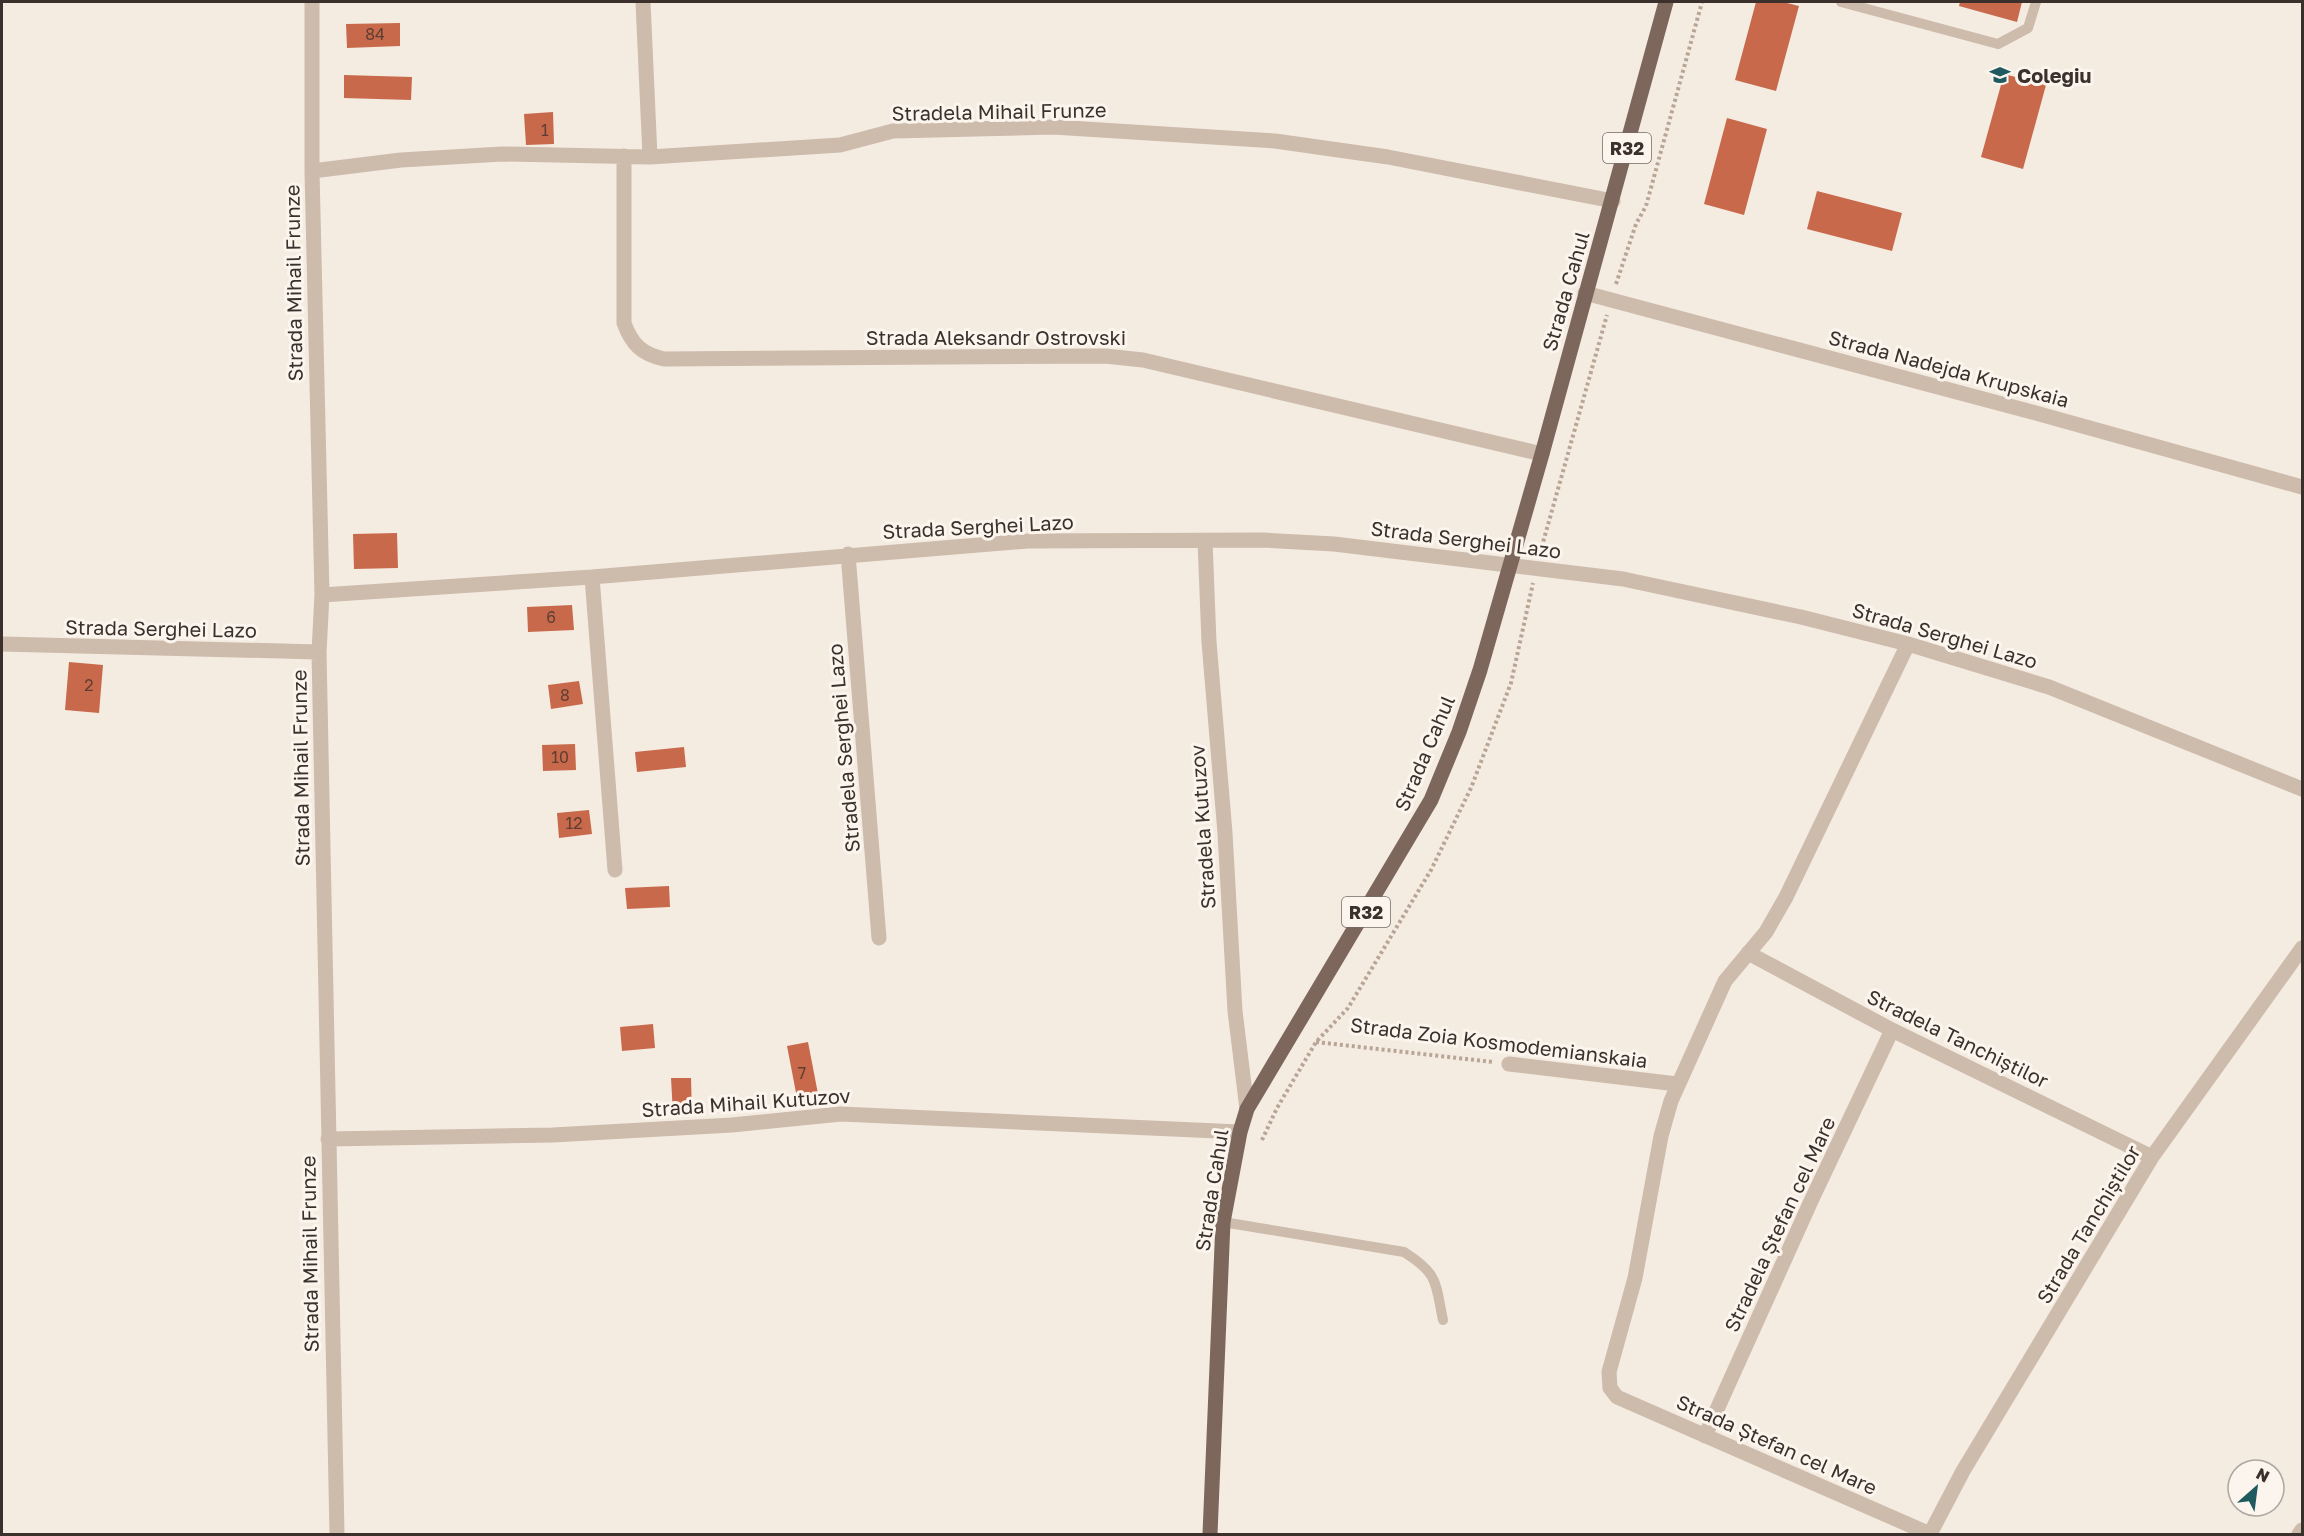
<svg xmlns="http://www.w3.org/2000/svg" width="2304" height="1536" viewBox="0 0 2304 1536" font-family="'Golos Text',sans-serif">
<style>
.building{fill:#c8694b}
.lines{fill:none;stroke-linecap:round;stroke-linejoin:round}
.path{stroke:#b9a596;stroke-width:4;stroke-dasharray:3 3;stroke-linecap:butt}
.service{stroke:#cdbbac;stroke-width:10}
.minor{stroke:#cdbbac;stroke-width:15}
.primary{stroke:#7d675c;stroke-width:15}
.labels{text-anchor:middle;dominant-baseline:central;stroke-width:6;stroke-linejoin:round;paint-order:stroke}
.number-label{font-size:16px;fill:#5e3e33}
.shield{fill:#fbf5ee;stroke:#756b66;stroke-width:1.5}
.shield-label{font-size:18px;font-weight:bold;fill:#3b302b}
.poi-label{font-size:20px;font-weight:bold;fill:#3b302b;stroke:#fbf5ee;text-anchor:start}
.street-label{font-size:20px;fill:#3b302b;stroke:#fbf5ee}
</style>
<rect width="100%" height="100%" fill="#f4ebe1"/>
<!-- building -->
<path class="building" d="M1756 2H1783L1799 6 1776 91 1735 80Z
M1960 2H2022L2017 22 1959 6Z
M400 23V46L347 48 346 24Z
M2004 74 2046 85 2023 169 1981 157Z
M344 75 412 77 411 100 344 98Z
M553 112 554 144 526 145 524 114Z
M1727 118 1767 129 1744 215 1704 204Z
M1817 191 1902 213 1892 251 1807 229Z
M397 533 398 568 354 569 353 534Z
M572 605 574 630 528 632 527 607Z
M69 662 103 665 99 713 65 710Z
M579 681 583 704 551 709 548 685Z
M575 744 576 770 543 771 542 745Z
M684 747 686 767 637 772 635 752Z
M589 810 592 834 559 838 557 813Z
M669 886 670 907 627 909 625 888Z
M653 1024 655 1048 622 1051 620 1027Z
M808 1042 819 1099 798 1103 787 1046Z
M671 1078H691L692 1114H673Z"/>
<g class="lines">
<!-- path -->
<path class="path" d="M1616 284 1636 224 1646 206 1702 2
M1540 553 1607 315
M1316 1042 1493 1062
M1262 1140 1277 1108 1316 1042 1348 1008 1431 870 1471 788 1511 683 1533 583"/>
<!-- service -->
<path class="service" d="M1841 2 1998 44 2028 28 2036 2
M1223 1222 1404 1252C1439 1274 1435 1282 1443 1320"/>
<!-- minor -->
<path class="minor" d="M312 2V171L322 595 319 652 337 1534
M643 2 650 157
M624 156V323C632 345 642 354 664 359L1105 356 1143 360 1542 454
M312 171 401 160 502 154 650 157 840 145 893 131 1053 127 1275 141 1388 157 1613 201
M1585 293 2032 412 2302 487
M1205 541 1209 642 1225 833 1235 1011 1247 1109
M848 554 879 938
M592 577 615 870
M322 595 592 577 1028 541 1263 540 1334 544 1623 579 1801 617 1908 644 2049 687 2302 789
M2 644 319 652
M1908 644 1786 897 1766 932 1725 981 1671 1101 1661 1136 1635 1278 1609 1372 1610 1388 1617 1397 1930 1534
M1748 953 1892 1030 2152 1157
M1509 1064 1677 1084
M328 1139 553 1135 732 1125 841 1114 1240 1132
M1705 1436 1811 1201 1892 1030
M1930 1534 1963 1471 2152 1157 2302 948
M2299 1534 2302 1530"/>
<!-- primary -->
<path class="primary" d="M1210 1534 1223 1222 1240 1132 1247 1109 1431 800 1459 732 1480 670 1542 454 1666 2"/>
</g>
<!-- icons -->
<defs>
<g id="university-bare" transform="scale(1.62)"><path d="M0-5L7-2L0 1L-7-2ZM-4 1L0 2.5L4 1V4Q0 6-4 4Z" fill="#1f5a5e" stroke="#fbf5ee" stroke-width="2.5" paint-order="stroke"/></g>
</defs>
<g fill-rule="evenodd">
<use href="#university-bare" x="2000" y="75"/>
</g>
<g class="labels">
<!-- number labels -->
<g class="number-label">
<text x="375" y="34">84</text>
<text x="545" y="130">1</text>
<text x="551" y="617">6</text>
<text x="89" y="685">2</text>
<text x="565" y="695">8</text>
<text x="560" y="757">10</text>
<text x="574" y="823">12</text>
<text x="802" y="1073">7</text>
</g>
<!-- shield labels -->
<g class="shield">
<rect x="1603" y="133" width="48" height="30" rx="4.5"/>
<rect x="1342" y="897" width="48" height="30" rx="4.5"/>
</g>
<g class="shield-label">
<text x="1627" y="148">R32</text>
<text x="1366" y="912">R32</text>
</g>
<!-- poi labels -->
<g class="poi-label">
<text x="2017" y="75">Colegiu</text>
</g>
<!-- street labels -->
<g class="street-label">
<text transform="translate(999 111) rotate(-1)">Stradela Mihail Frunze</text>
<text transform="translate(293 283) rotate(-91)">Strada Mihail Frunze</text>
<text transform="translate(1565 291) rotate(-74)">Strada Cahul</text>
<text x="996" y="337">Strada Aleksandr Ostrovski</text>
<text transform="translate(1949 368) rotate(15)">Strada Nadejda Krupskaia</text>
<text transform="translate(978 526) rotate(-3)">Strada Serghei Lazo</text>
<text transform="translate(1466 539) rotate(7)">Strada Serghei Lazo</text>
<text transform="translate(161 628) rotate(1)">Strada Serghei Lazo</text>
<text transform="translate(1945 635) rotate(16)">Strada Serghei Lazo</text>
<text transform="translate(843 748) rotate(-95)">Stradela Serghei Lazo</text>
<text transform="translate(1424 753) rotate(-67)">Strada Cahul</text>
<text transform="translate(300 768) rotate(-91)">Strada Mihail Frunze</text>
<text transform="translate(1202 827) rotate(-94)">Stradela Kutuzov</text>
<text transform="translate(1958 1038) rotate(26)">Stradela Tanchiștilor</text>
<text transform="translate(1499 1042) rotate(7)">Strada Zoia Kosmodemianskaia</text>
<text transform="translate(746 1102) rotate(-4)">Strada Mihail Kutuzov</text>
<text transform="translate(1211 1190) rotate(-81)">Strada Cahul</text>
<text transform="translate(1779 1224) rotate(-65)">Stradela Ștefan cel Mare</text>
<text transform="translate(2088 1224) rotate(-59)">Strada Tanchiștilor</text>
<text transform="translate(309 1254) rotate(-91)">Strada Mihail Frunze</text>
<text transform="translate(1777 1444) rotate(24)">Strada Ștefan cel Mare</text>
</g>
</g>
<!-- border -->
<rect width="2304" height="1536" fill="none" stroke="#3b302b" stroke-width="6"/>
<!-- north arrow -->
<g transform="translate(2256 1488) rotate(28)"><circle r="28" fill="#fbf5ee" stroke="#aea6a0" stroke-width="1.5"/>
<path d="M0-4.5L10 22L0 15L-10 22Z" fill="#1f5a5e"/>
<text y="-9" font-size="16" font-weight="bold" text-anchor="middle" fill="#3b302b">N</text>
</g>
</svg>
